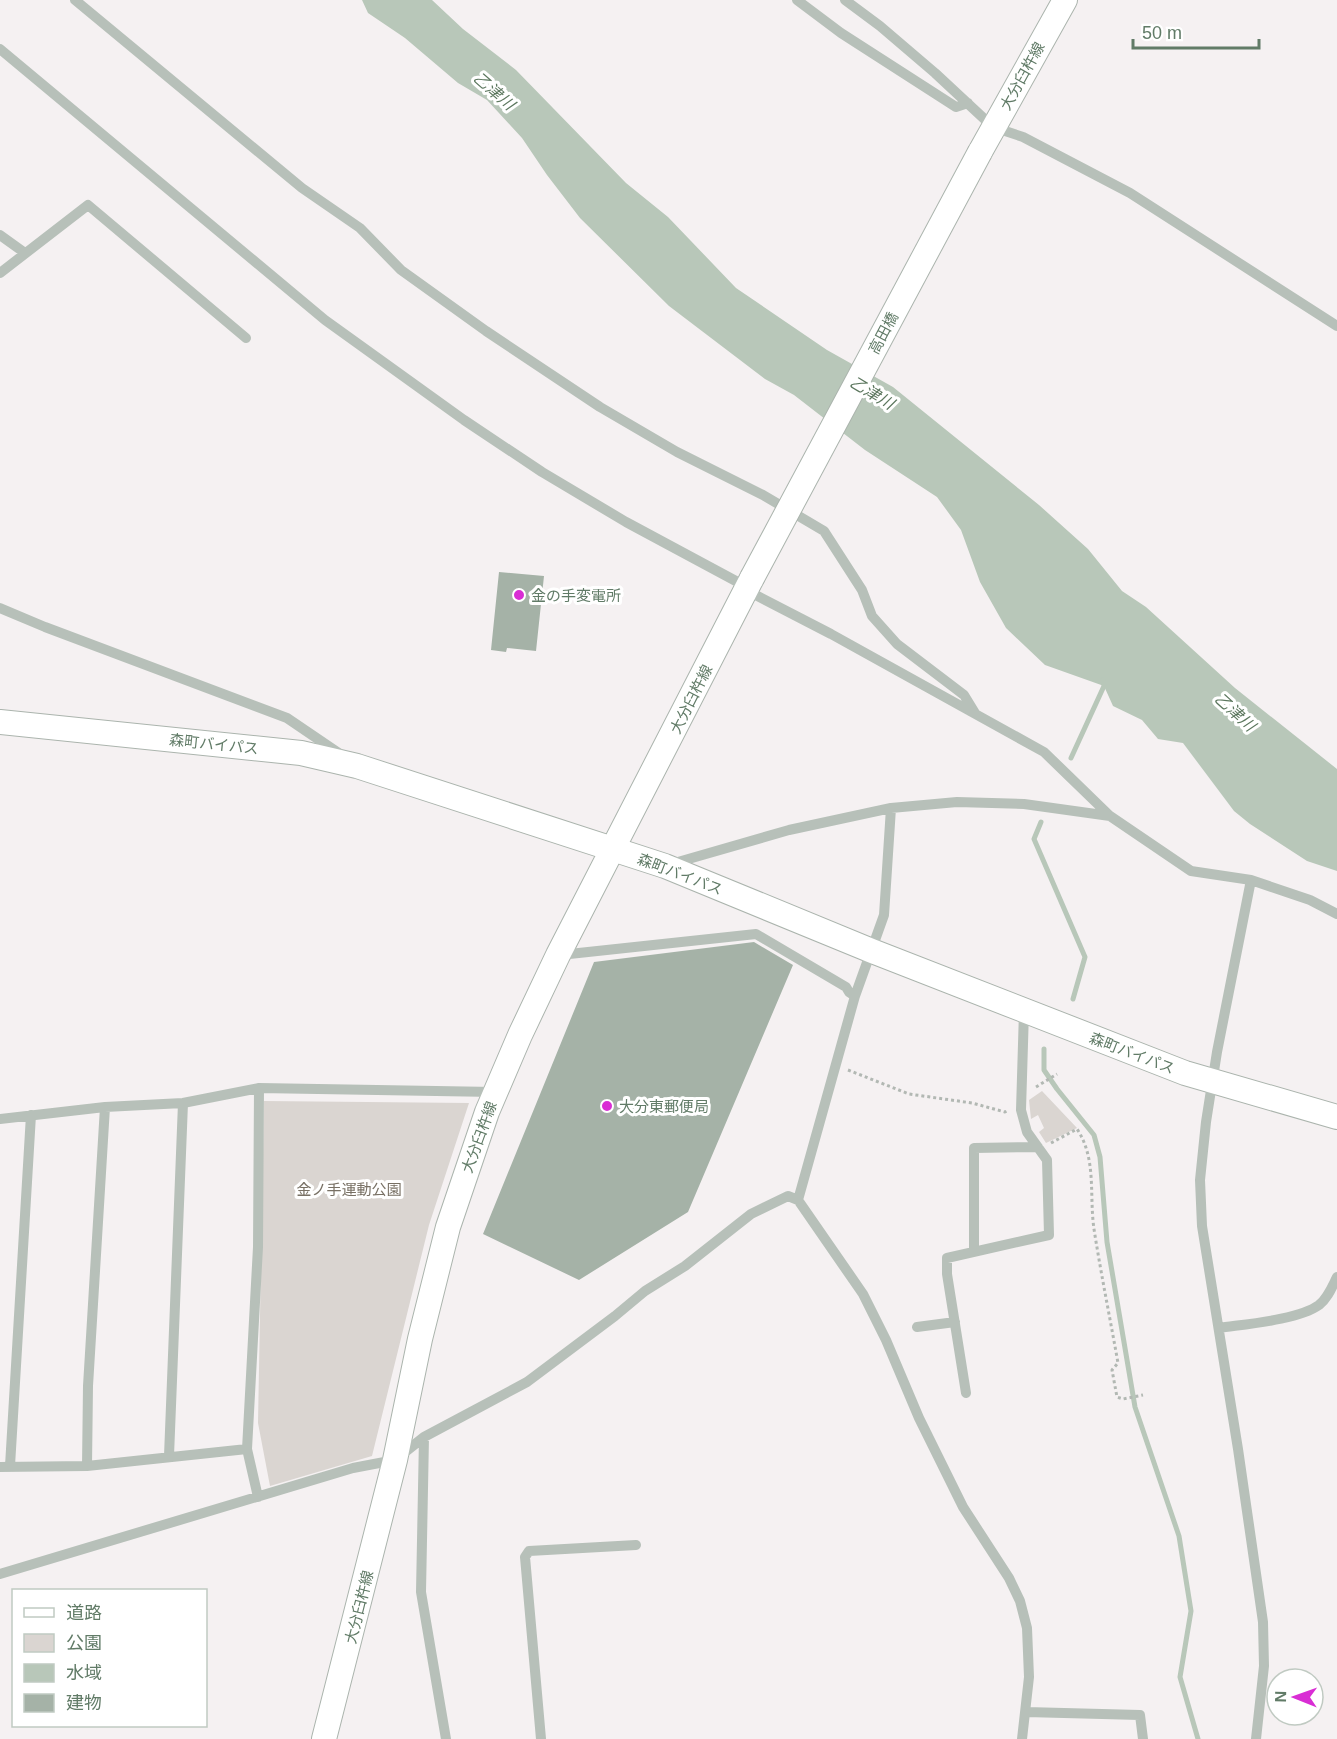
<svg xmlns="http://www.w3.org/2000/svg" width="1337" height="1739" viewBox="0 0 1337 1739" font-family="Arial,'Noto Sans JP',sans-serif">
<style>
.green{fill:#dad5d1}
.water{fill:#b8c7b9}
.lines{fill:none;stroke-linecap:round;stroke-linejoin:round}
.stream{stroke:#b8c7b9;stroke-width:5}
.building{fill:#a5b2a7}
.major-casing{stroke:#abb4ad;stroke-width:26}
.path{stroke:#b2b8b3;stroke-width:3;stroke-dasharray:3 3;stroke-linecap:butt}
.minor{stroke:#b7c0b9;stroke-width:10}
.major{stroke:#fff;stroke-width:24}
.major-bridge-casing{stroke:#abb4ad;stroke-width:26;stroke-linecap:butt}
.major-bridge{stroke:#fff;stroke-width:24}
.poi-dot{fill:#d92dd4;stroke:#fff;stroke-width:2}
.labels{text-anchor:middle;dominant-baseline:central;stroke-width:6;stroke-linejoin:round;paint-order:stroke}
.street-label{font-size:15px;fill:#617b67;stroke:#fff}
.poi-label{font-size:15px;fill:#617b67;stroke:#fff;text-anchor:start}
.park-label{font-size:15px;fill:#787064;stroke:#fff}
.water-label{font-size:16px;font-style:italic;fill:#5c775e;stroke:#fff}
</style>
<rect width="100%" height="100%" fill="#f5f1f2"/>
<!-- green -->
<path class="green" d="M1042 1091 1077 1128 1046 1143 1039 1132 1044 1128 1038 1115 1031 1119 1029 1100Z
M264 1101 469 1103 429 1225 372 1456 270 1486 258 1423Z"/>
<!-- water -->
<path class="water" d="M362 0H432L463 29 516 70 626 183 668 217 736 288 827 350 893 387 1039 505 1088 549 1122 591 1146 607 1235 688 1337 769V871L1307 861 1250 824 1234 811 1183 743 1158 739 1142 720 1113 706 1104 686 1045 665 1006 628 980 582 961 530 937 497 865 450 794 395 765 379 669 306 580 218 547 175 522 138 487 100 458 83 405 38 368 13Z"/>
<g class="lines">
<!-- stream -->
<path class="stream" d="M1071 758 1104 686 1103 680
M1041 822 1034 839 1085 957 1073 999
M1044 1049V1070L1057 1089 1094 1135 1100 1157 1107 1242 1135 1407 1179 1536 1191 1611 1180 1677 1198 1739"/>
</g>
<!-- building -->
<path class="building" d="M499 572 544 576 536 651 507 648 506 652 491 650Z
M754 942 793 965 688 1212 579 1280 483 1234 594 962Z"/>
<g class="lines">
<!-- major casing -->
<g class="major-casing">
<path id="major" d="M980 152 1065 0
M0 722 301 753 357 766 665 866 872 951 1185 1073 1337 1117
M324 1739 395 1460 420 1339 448 1227 487 1112 520 1035 558 955 752 578"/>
</g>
<!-- path -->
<path class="path" d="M848 1070 909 1094 972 1103 1005 1112 1009 1110
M1036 1087 1057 1074
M1051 1143 1077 1129C1097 1159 1089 1195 1094 1229 1101 1274 1110 1318 1118 1363L1112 1370 1117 1397 1123 1399 1143 1395"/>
<!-- minor -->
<path class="minor" d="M75 0 302 188 360 228 401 270 486 331 600 407 677 452 763 495 824 531 862 590 872 616 897 644 964 695 975 713
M797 0 841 33 956 107 968 103
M845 0 880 26 935 73 993 127 1023 137 1130 193 1337 326
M0 49 325 320 464 420 542 472 626 522 747 587
M0 235 25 253
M0 273 88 205 246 338
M746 590 831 634 1044 752 1110 816
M0 608 45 627 287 718 340 754
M671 864 789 830 891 808 957 802 1024 804 1110 816 1191 871 1251 880 1310 900 1337 914
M1251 880 1217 1052 1206 1122 1200 1180 1202 1226 1238 1449 1263 1622 1264 1666 1256 1739
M560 955 756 934 846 987 849 992 855 996
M0 1119 105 1107 183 1103 259 1088 495 1092
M798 1200 855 996 884 915 891 808
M974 1252V1148L1038 1147
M917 1327 955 1322
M1219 1328C1246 1324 1298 1320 1319 1305 1328 1298 1332 1287 1337 1277
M966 1393 947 1274V1258L1049 1235 1047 1160 1027 1132 1021 1110 1024 1011
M424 1437 421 1592 446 1739
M247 1449 258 1497
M169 1456 183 1103
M10 1466 31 1115
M87 1466 88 1386 105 1107
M0 1467 87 1466 247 1449 258 1247 259 1088
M0 1574 353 1468 395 1460 424 1437 527 1382 615 1316 645 1291 685 1266 751 1214 788 1196 798 1200 863 1294 886 1340 919 1418 963 1507 1009 1578 1020 1601 1027 1628 1029 1677 1022 1739
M1026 1712 1140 1715 1143 1739
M541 1739 525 1557 529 1551 636 1545"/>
<!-- major -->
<use href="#major" class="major"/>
<!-- major-bridge casing -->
<g class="major-bridge-casing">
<path id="major-bridge" d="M752 578 980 152"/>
</g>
<!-- major-bridge -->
<use href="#major-bridge" class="major-bridge"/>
</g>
<!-- markers -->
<g class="poi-dot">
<circle cx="519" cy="595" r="6"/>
<circle cx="607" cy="1106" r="6"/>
</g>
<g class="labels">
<!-- street labels -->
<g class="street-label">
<text transform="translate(1022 76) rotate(-61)">大分臼杵線</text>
<text transform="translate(883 333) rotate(-62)">高田橋</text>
<text transform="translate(691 699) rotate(-63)">大分臼杵線</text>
<text transform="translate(214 744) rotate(6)">森町バイパス</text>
<text transform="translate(680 874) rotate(21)">森町バイパス</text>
<text transform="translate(1132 1053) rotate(21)">森町バイパス</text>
<text transform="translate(479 1137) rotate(-70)">大分臼杵線</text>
<text transform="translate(359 1607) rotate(-76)">大分臼杵線</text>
</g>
<!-- poi labels -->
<g class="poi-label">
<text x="531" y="595">金の手変電所</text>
<text x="619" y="1106">大分東郵便局</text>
</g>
<!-- park labels -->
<g class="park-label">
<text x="349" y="1189">金ノ手運動公園</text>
</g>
<!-- water labels -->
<g class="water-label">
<text transform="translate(494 91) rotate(41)">乙津川</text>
<text transform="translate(872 393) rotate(31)">乙津川</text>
<text transform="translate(1235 712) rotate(42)">乙津川</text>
</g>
</g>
<!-- legend -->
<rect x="12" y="1589" width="195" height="138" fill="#ffffff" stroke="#c0cac2" stroke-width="1.5"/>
<rect x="24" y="1608" width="30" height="9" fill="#ffffff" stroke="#c0cac2" stroke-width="1.5"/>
<text x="66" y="1619" font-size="18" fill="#617b67">道路</text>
<rect x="24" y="1634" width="30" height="18" fill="#dad5d1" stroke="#c0cac2" stroke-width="1.5"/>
<text x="66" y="1649" font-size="18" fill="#617b67">公園</text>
<rect x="24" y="1664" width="30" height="18" fill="#b8c7b9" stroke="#c0cac2" stroke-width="1.5"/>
<text x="66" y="1679" font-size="18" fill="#617b67">水域</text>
<rect x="24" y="1694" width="30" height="18" fill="#a5b2a7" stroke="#c0cac2" stroke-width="1.5"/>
<text x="66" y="1709" font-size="18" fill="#617b67">建物</text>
<!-- north arrow -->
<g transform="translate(1295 1697) rotate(271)"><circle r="28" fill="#ffffff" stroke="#c0cac2" stroke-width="1.5"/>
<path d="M0-4.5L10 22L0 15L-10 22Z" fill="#d92dd4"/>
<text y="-9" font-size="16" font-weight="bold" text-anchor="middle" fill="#617b67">N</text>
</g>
<!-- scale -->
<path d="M1133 39v9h126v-9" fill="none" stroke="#617b67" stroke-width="3"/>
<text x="1142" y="39" font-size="18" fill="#617b67" stroke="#ffffff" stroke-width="4.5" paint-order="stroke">50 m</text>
</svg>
